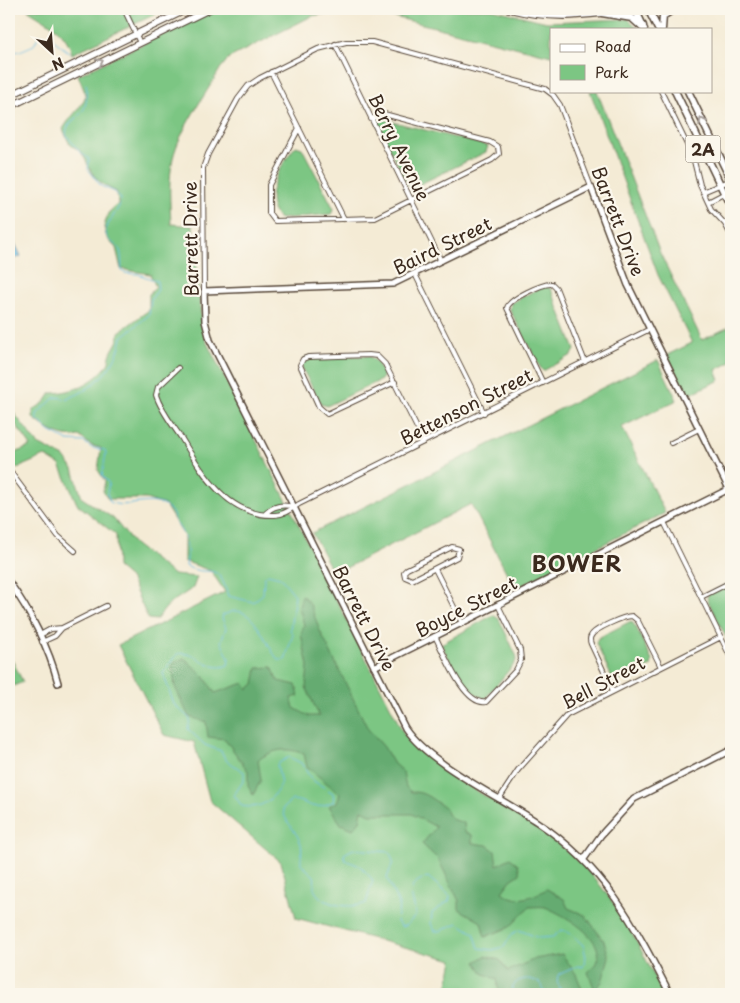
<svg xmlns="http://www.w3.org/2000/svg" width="740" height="1003" viewBox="0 0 740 1003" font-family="'Playpen Sans',sans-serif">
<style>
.green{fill:#7cc683;stroke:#5c7850}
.forest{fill:#65ab71;stroke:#506a48}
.water{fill:#67bbe3;stroke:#517280}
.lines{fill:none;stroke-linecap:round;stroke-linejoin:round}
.stream{stroke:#67bbe3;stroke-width:1}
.minor-casing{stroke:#574739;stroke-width:6}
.tertiary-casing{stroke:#574739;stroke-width:8}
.secondary-casing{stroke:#574739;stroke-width:8}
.primary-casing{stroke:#574739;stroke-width:9}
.minor{stroke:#fff;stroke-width:4}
.tertiary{stroke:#fff;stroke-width:5}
.secondary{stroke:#fff;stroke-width:5.5}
.primary{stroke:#fff;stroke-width:6}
.oneway{stroke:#a79f9a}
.labels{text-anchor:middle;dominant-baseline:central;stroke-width:4.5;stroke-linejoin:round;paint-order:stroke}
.shield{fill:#fbf7ec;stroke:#75685c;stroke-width:1}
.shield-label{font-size:16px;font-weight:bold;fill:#3b2a1e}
.street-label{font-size:18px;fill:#3b2a1e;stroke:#fbf7ec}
.district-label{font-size:22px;font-weight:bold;letter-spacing:1px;fill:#3b2a1e;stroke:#fbf7ec}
</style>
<rect width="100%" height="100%" fill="#fbf7ec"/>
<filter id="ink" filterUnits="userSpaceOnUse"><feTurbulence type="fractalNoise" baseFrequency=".02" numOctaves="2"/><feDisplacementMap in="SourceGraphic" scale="10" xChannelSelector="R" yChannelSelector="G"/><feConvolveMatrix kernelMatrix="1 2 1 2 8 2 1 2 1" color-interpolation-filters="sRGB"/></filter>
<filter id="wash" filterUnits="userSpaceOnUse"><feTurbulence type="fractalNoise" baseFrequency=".0096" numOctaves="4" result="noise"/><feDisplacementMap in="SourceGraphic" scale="20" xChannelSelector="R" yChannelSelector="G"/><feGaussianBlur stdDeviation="1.12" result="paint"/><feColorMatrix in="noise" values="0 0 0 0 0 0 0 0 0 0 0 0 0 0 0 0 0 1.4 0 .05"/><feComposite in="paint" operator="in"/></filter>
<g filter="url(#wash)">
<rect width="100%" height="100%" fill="#f4ebd5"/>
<!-- green -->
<path class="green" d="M27 9H166L72 54C67 30 45 21 27 9Z
M216 9H353L312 16 229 58 220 69C205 96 180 129 173 158 168 180 170 203 171 224L193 226 202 329 206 341 404 734C446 781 509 805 558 843 609 883 636 938 663 994H446L453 960 296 918 281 862 210 801 194 742 164 735 118 645 225 592 211 571 184 561V536L165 505 146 499H108L103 491 105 481 98 470 101 448 92 446 79 436C60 439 47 429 33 418V410L45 402 51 393C72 393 96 382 108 364 110 361 109 356 111 353 115 344 119 342 119 332L149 310V294L156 287 150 274 121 269 116 248 107 238 104 227 108 213 118 204 117 192C93 181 93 174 82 153 79 148 73 148 70 144 67 140 65 133 63 129 70 116 81 109 86 95L78 75Z
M362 9H492L547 22 628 19 639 29H551V56Z
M590 91H597L660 253 702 340 731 326V362L716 370 720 380 688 395 667 355 692 343 658 275Z
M378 118 488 146 486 152 412 188 408 185 377 123Z
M296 146 302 148 334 209 331 214 280 219C258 201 282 162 296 146Z
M545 285 551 289 575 350 572 355 543 371 540 367 510 310 511 303Z
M369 356 377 362 384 375 381 380 327 406 321 404 302 368 303 360 306 357Z
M658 360 677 400 622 427 665 513 515 589 471 504 334 574 312 533Z
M9 407 38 444 64 457 73 469 82 498 113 518 134 544 174 575 197 577 193 588 169 604 156 620 148 619 130 578 117 567 116 535 77 504 60 465 45 456 15 469 9 461V456L31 446 9 415Z
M731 582V643L728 641 707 599 708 594Z
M493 615 499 619 517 657 515 663 485 699C462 690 452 664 441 644Z
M631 621 636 627 652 661 651 666 617 682 613 680 596 643 598 638Z
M9 654 23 682 11 687 9 682Z"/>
<!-- forest -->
<path class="forest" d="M302 595 310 604 320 631 368 729 384 747 394 764 403 772 406 787 411 792C426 791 433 801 446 808L447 814 454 820 464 823 465 832 472 835V843L487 845 495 851 497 865 510 858 518 864 520 874 511 880 502 892C517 904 532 897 547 889L564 899 568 908 585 915 604 941 609 957 602 982 595 990 588 972C620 946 567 916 545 907 540 906 534 907 529 907L510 927 485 937 481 922 459 909V901L438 859 422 844 436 827 412 814H370L362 810 360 821 353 829 341 824 329 806 337 802 340 794 307 767 304 754C286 747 274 749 258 760L261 780 253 795 248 786V771L225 739 208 737 206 722 189 717 175 687 172 664 184 658 204 676 215 693 244 683 248 689 254 684 257 668 272 667 278 681 296 685 299 696 291 698 294 708 309 716H319L306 687 308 666 301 634 304 625 299 607Z
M562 954 576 974 584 994H499L497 979 484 974 476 962 485 956 500 960 508 971 535 959Z"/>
<!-- water -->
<path class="water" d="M9 231 21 256 10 261 9 259Z"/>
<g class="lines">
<!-- stream -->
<path class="stream" d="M9 53 20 51 34 45 39 35 51 38 71 54
M86 84C88 90 87 107 82 112 76 120 66 122 66 135L80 152 89 159 88 169 101 186 115 192 121 199C121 209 107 221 106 231 105 241 116 243 120 250 122 256 121 265 122 271L125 273 138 274 157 281 158 290 151 299 149 315 122 337C118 364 96 388 69 398 64 400 60 396 54 398L37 414V419L49 431 68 441 84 442 92 448 105 450 106 453 102 476 109 483 107 493 110 502C126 511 153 493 170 510 174 514 173 518 176 523 187 538 189 548 186 566 209 579 218 558 228 596L253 602 263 594 264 578 268 574 280 577 295 595 290 630 293 634 285 660H278C267 646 255 610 235 611 231 611 227 614 223 615L222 618 226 628 221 642 229 658 228 665C209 674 196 649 177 654L163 673 174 704 190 719 188 729 190 731 205 745 221 751 226 760 244 772V780L234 795 242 806C261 810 273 800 281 784L277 764 289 757 301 763 312 780 333 793 334 801C309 813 313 802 292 800L283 808C283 821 296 829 301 844 303 851 300 857 301 864L314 876C316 882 312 886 315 891 323 906 352 909 366 903L373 880 360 866 345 860 344 854 353 849 390 852 393 862 387 878 399 905 397 922 401 927 407 925 416 915C413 897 403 884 428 877L450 896 449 901 432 913 431 924 435 931H440L458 923 474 933 479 948 492 950 504 947 512 934 519 930 539 938 553 937 561 930C570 931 576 939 583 945L586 957 583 967 578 966 558 975 557 982 563 994
M511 994C512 977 531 975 542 985L544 994"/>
</g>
</g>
<g filter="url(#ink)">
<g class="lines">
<!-- minor casing -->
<g class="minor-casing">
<path id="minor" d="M124 9 140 43
M335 44 441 261
M271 72 344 219
M661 91 693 157 700 185 711 209 725 224 731 235
M299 128 269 185V213L275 221 375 218 492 160 499 154 498 147 490 142 384 114 371 119
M703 192 731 180
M708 202 731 190
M415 274 484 413
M204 291 203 168 208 154 238 99 248 86 260 78 318 49 346 42H372L545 89 553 95 560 105 591 187
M178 368 158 387 156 395C161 411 173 425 182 439 203 474 228 517 275 515 284 515 291 509 299 504L650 329
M395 382 327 414 319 407 300 365 303 359 308 357 369 355 377 356 385 364 424 442
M543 383 507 308C509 299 543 283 552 284L556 288 585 362
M671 443 699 429
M9 470 58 536 75 551
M266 513C274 505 283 504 294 507
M664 522 731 658
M452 547 459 549 457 557 412 580 405 577 404 572 407 569Z
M435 569 462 623
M701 597 731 582
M40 635 51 629 62 628 106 606
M435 636C444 653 464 706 486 702L516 670 521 660 520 650 498 605
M42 642 55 636 62 628
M613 691 591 644C590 641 589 639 591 636 594 629 624 616 632 616L638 621 661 667
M499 799 518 770 567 715 721 637"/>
</g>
<!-- tertiary casing -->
<g class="tertiary-casing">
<path id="tertiary" d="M9 582C30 611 49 648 58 683
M374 667 731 488
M584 859 601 835 634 799 731 750
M670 994C634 924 605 867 537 822 500 797 429 764 405 728L210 340 205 321 204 291 393 284 591 187 628 285 729 489
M724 994 731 991"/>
</g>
<!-- secondary casing -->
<g class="secondary-casing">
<path id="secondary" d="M509 9C555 21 589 15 635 9
M9 96 188 9
M9 107 210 9"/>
</g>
<!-- primary casing -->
<g class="primary-casing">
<path id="primary" d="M635 9 643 26
M648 9 658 29
M602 13 632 18 644 29
M662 29 663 16 674 9
M675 91 731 207
M688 91 731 180"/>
</g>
<!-- minor -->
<use href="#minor" class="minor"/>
<!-- tertiary -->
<use href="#tertiary" class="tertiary"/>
<!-- secondary -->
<use href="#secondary" class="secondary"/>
<!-- primary -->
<use href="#primary" class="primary"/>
</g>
<!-- one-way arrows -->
<defs><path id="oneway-chevron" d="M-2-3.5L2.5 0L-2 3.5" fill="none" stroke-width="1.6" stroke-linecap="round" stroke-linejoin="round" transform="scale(1.25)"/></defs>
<g class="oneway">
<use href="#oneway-chevron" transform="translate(100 62) rotate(-26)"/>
<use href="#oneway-chevron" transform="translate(702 121) rotate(-116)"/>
</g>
</g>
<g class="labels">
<!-- shield labels -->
<rect class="shield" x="685.5" y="135.5" width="35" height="27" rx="4"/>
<g class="shield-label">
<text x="703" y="149">2A</text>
</g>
<!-- street labels -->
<g class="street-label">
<text transform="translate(400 147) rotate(64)">Berry Avenue</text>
<text transform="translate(619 221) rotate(69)">Barrett Drive</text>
<text transform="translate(190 239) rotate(-91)">Barrett Drive</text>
<text transform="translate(442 245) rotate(-26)">Baird Street</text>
<text transform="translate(466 406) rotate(-27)">Bettenson Street</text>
<text transform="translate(466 606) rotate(-27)">Boyce Street</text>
<text transform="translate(365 618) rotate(63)">Barrett Drive</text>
<text transform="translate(603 682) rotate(-28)">Bell Street</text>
</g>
<!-- district labels -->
<g class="district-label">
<text x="577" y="562">BOWER</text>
</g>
</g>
<!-- margin -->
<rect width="740" height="1003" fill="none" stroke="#fbf7ec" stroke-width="30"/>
<!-- legend -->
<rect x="550" y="28" width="162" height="65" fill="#fbf7ec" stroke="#aea59a"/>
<rect x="560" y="44" width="25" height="8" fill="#ffffff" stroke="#aea59a"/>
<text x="595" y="52" font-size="15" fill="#3b2a1e">Road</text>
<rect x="560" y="65" width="25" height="15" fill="#7cc683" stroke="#aea59a"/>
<text x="595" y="78" font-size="15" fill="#3b2a1e">Park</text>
<!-- north arrow -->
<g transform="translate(52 52) rotate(154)" stroke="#fbf7ec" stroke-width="4" paint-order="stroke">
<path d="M0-4L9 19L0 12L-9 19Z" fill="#3b2a1e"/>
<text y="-8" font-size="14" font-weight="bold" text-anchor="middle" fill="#3b2a1e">N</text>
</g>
</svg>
